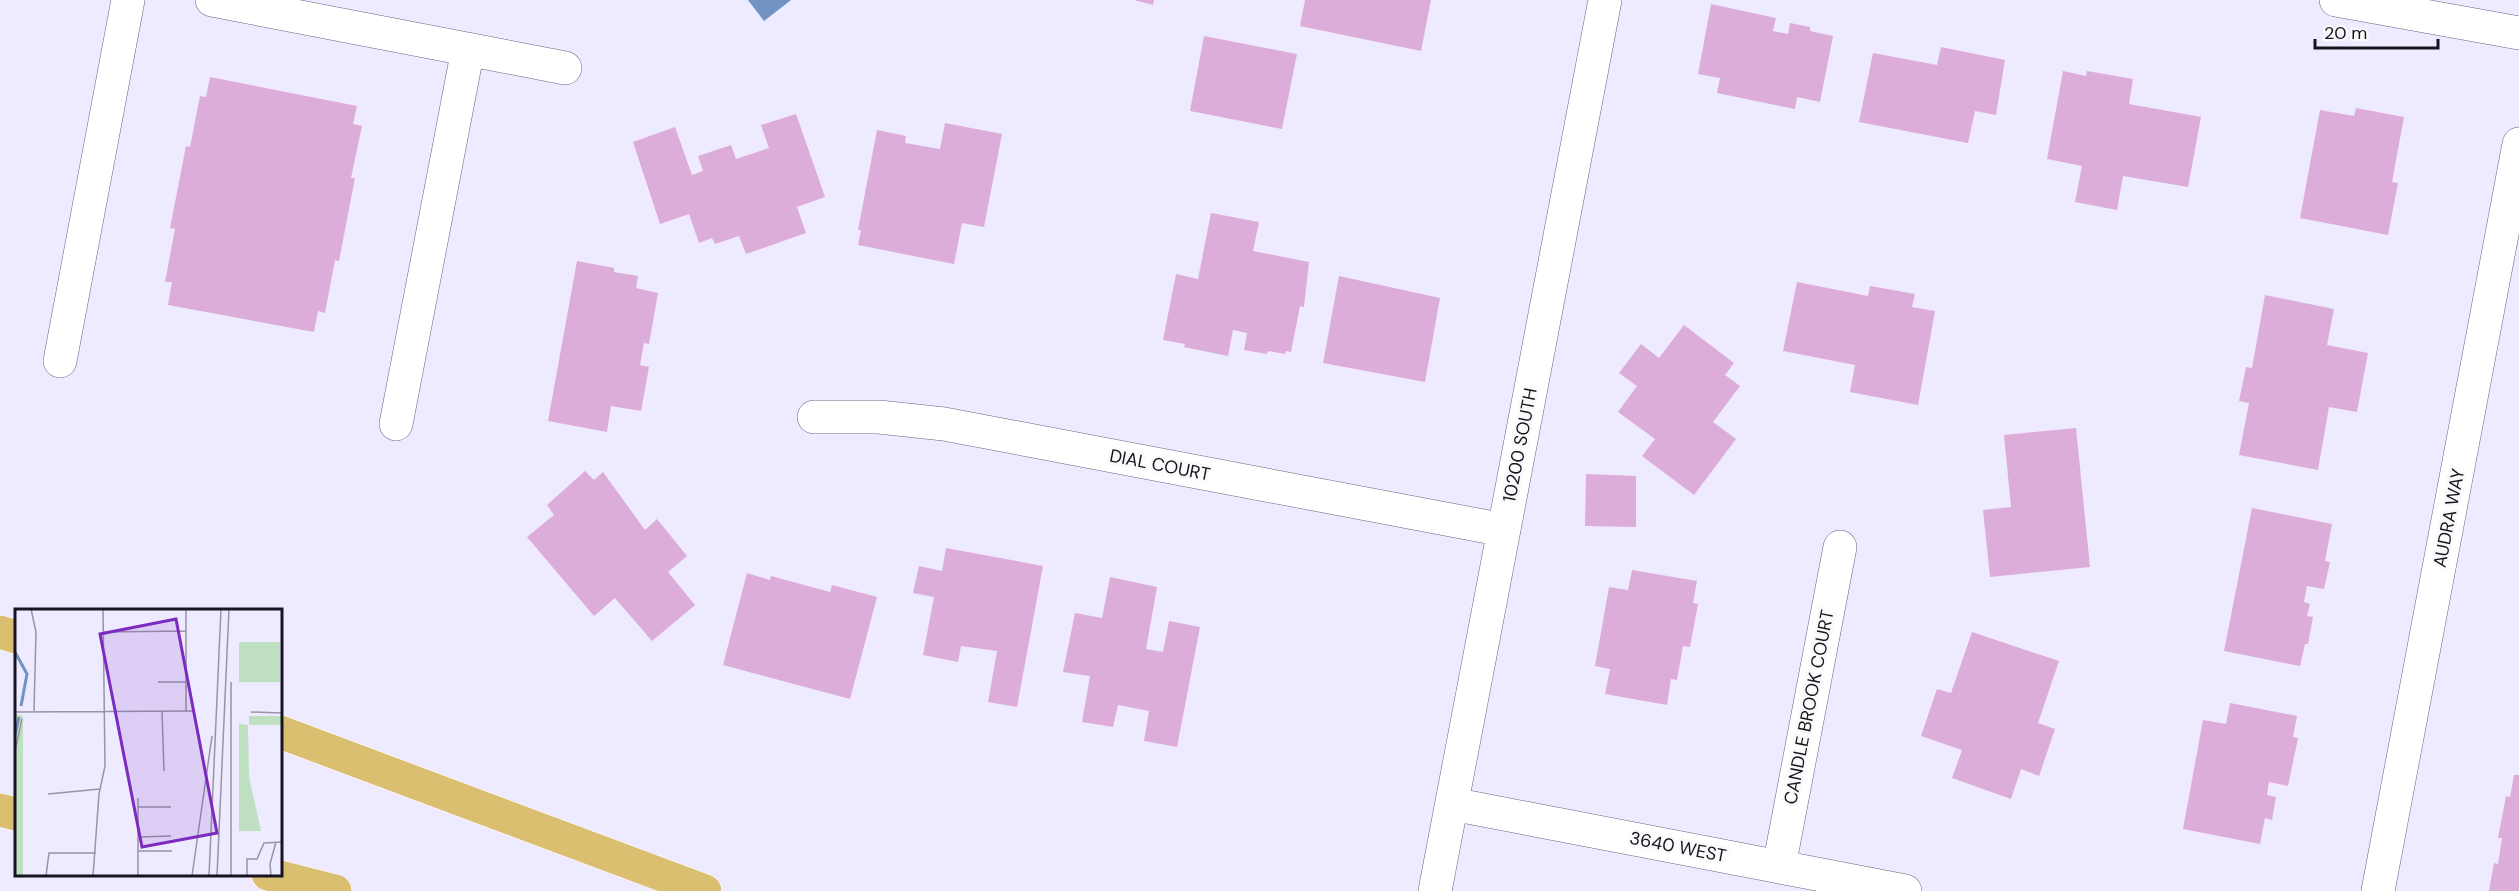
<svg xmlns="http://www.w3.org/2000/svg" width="2519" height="891" viewBox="0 0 2519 891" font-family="'DM Sans',sans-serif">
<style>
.water{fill:#7192c2}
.building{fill:#ddadd9}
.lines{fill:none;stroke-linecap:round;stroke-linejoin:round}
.minor-casing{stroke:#696280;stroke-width:34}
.highway-casing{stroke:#fff;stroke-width:34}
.minor{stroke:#fff;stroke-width:33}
.highway{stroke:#dabf71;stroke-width:33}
.labels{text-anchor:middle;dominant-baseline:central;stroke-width:6;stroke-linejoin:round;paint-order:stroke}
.street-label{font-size:18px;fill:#171420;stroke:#fafafa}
.inset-river{fill:none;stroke:#7192c2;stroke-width:3}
.inset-road{fill:none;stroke:#9894a6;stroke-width:1.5}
.view{fill:#7b2cbf;fill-opacity:0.15;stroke:#7b2cbf;stroke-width:3}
.inset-edge{fill:none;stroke:#171420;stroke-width:3}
</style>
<rect width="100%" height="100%" fill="#eeeaff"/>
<!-- water -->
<path class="water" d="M748 0H791L764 21Z"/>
<!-- building -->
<path class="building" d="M1134 0H1154L1153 5Z
M1305 0H1431L1421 51 1300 26Z
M1711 4 1776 18 1773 31 1788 34 1790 23 1810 27V31L1833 36 1820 102 1797 97 1795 109 1717 93 1720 78 1698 74Z
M1204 36 1297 54 1282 129 1190 111Z
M1941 47 2005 60 1996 115 1975 111 1968 143 1859 122 1873 53 1937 65Z
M2063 71 2086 76 2087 71 2133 79 2129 104 2201 117 2188 187 2123 176 2117 210 2075 202 2082 166 2047 159Z
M210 77 357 106 353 124 362 126 351 178H355L339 261 335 260 325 313 318 311 314 332 168 305 172 282H165L175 229 170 228 186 146 190 147 200 96 206 97Z
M2356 108 2404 117 2392 182 2398 183 2388 235 2300 218 2320 110 2354 116Z
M796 114 825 197 797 207 806 233 746 254 739 236 715 244 712 238 699 243 689 214 660 224 633 142 675 127 692 175 703 171 698 156 731 145 736 159 769 148 761 125Z
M945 123 1002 134 984 227 962 223 954 264 858 245 861 230H858L877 130 906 136 905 143 940 149Z
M1211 213 1259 222 1253 251 1309 262 1304 307 1300 306 1291 352 1286 351 1285 354 1268 351 1267 354 1244 350 1247 333 1233 330 1228 356 1184 347 1185 344 1163 340 1176 274 1198 279Z
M577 261 614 268V272L638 276 636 288 658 293 649 344 644 343 640 365 649 367 641 411 611 406 607 432 548 421Z
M1339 276 1440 298 1425 382 1323 363Z
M1797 282 1868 296 1870 286 1915 294 1912 307 1935 311 1918 405 1850 392 1855 365 1783 351Z
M2265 295 2334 309 2327 345 2368 353 2357 412 2329 407 2318 470 2239 455 2249 403 2239 401 2246 367 2252 368Z
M1684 325 1734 363 1725 375 1740 386 1713 422 1736 439 1694 495 1642 456 1655 439 1618 412 1637 386 1619 373 1641 344 1659 358Z
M2076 428 2090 567 1990 577 1983 510 2011 507 2004 435Z
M585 471 594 480 603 472 645 530 657 519 687 556 668 572 695 605 652 641 615 598 594 616 527 537 554 515 547 505Z
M1586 474 1636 476V527L1585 526Z
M2252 508 2332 524 2325 561 2330 562 2324 589 2307 586 2304 602 2310 604 2307 616 2313 617 2308 644H2305L2300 666 2224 651Z
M946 548 1043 566 1017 707 988 702 997 651 961 646 958 662 923 655 934 597 913 593 919 566 942 571Z
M1632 570 1697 581 1693 603 1698 604 1690 647 1683 646 1677 680 1671 679 1667 705 1605 694 1610 669 1595 666 1609 587 1628 590Z
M747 573 770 580 771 576 830 592 832 585 877 597 850 699 723 665Z
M1110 577 1157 587 1146 649 1163 652 1169 621 1200 627 1177 747 1144 741 1149 711 1118 705 1113 727 1082 722 1090 676 1063 672 1075 613 1102 618Z
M1972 632 2059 661 2038 723 2055 729 2039 776 2021 769 2011 799 1952 778 1962 750 1921 736 1937 689 1951 693Z
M2230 703 2297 716 2293 737 2298 738 2288 786 2269 782 2267 795 2276 797 2272 820 2265 818 2260 844 2183 829 2203 720 2226 724Z
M2514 775H2519V891H2489L2494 863 2498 864 2502 838H2498L2506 796 2510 797Z"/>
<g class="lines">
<!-- minor casing -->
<g class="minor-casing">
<path id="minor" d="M212 0 565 68
M2336 0 2519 33
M60 361 128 0
M814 417H879L944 424 1504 530
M396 424 468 49
M1452 804 1905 891
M1779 867 1840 547
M1435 891 1605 0
M2378 891 2519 144"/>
</g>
<!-- highway casing -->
<g class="highway-casing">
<path id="highway" d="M0 632 16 637
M280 732 705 891
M0 810 16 814
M268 874 335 891"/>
</g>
<!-- minor -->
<use href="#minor" class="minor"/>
<!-- highway -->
<use href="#highway" class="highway"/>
</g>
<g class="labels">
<!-- street labels -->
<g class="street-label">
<text transform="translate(1520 445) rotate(-79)">10200 SOUTH</text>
<text transform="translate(1160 465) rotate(11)">DIAL COURT</text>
<text transform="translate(2449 518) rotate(-79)">AUDRA WAY</text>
<text transform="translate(1809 707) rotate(-79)">CANDLE BROOK COURT</text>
<text transform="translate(1678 847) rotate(11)">3640 WEST</text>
</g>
</g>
<!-- overview -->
<g transform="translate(15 609)">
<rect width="267" height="267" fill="#eeeaff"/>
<path d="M224 33H265V73H224ZM0 105 8 107V267H0ZM234 107H267V116H234ZM224 115 233 116 234 168 246 222H224Z" fill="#bedfc0"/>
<path class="inset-river" d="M0 43 12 65 6 97M0 126 4 108"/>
<path class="inset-road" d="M16 0 21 23 19 102M171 0V102M88 23 171 22M143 73H171M216 73V267M147 102 149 162M0 103 180 102M236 103 267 104M267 136V190M0 142 7 110M33 185 85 180M123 189V267M123 198H156M123 228 156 227M123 242H157M31 267 34 244H81M78 267 84 185 90 157 88 0M177 267 197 127M194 267 206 0M202 267 214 0M232 267V250H242L249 234 267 233M256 267 255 255 261 233"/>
<path class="view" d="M161 10 202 224 127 238 85 25Z"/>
<rect width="267" height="267" class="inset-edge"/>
</g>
<!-- scale -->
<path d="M2315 39v9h123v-9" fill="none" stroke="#171420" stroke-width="3"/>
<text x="2324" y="39" font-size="18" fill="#171420" stroke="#fafafa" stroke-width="4.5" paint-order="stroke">20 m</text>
</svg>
